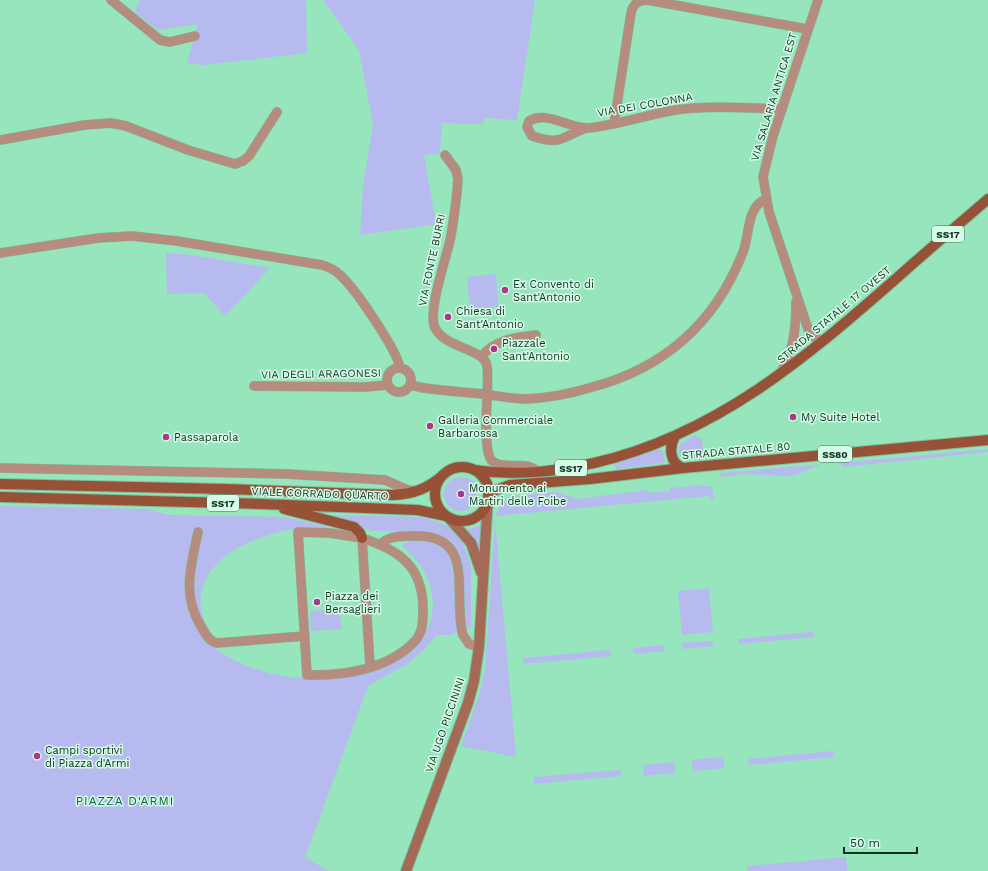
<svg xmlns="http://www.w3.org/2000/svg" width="988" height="871" viewBox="0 0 988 871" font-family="'Work Sans',sans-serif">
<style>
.green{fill:#b6baef}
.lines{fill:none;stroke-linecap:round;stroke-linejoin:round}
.street-casing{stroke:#7bc19e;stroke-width:10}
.secondary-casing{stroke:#7bc19e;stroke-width:12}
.primary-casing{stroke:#7bc19e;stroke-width:12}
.street{stroke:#b58c7d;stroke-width:9}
.secondary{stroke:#a46a55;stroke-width:10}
.primary{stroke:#975136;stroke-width:10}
.poi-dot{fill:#ad358a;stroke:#d6fce7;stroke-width:1.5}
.labels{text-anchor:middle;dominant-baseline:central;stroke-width:3;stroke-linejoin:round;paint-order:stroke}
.shield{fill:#d6fce7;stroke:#4b6e5d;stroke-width:1}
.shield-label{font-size:10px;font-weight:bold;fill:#0f3122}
.street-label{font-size:11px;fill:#0f3122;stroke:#d6fce7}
.poi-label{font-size:11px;fill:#0f3122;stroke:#d6fce7;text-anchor:start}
.neighbourhood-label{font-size:12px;letter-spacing:1px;fill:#046342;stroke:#d6fce7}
</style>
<rect width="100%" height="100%" fill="#96e5bd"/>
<!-- green -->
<path class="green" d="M139 0H306L307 53 203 65 187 63 198 24 157 30 135 12Z
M323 0H535L517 120 484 118 483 124 442 123 440 154 424 155 436 224 360 235 363 186 373 125 359 50Z
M166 253 192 255 270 268 225 316 204 293 167 294Z
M496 274 498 307 470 309 467 277Z
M695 435 702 440 704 454 703 457 685 458 679 452 680 444Z
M659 449 663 451 665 461 663 463 616 469 614 464Z
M988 449V452L843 467 840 463Z
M821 464 800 473 788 476 743 474 720 477 721 473Z
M444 494a17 17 0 1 1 34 0a17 17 0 1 1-34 0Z
M702 485 712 487 714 499H709V496L496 516 500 504 511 498 524 495 556 492 577 499 648 490 649 493 670 491V488Z
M0 506 148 509 169 515 284 517 328 527V529C315 528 301 528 288 530 250 537 195 562 201 609 202 618 207 626 211 635 186 601 191 571 203 533L196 531C187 554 181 580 187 605 211 705 433 702 433 603 432 579 420 561 402 546 409 539 416 540 425 540 433 541 439 542 445 548 456 561 456 613 458 632L451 635H436L425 649 407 664 368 686 305 857 328 871H0Z
M328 515 424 517 450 527 462 541 471 565V629L467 627 466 624 460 556 453 543 447 538 431 532 375 531 328 518Z
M495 520 516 757 461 746 479 695 485 670Z
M483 524 480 547 479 548 467 530Z
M709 588 713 632 682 635 678 591Z
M340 609 341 629 311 631 310 611Z
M813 632 814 637 739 644 738 639Z
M713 641V646L683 649 682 643Z
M664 645V651L634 654 633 648Z
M610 650V656L524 664 523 658Z
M833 751 834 757 749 765 748 759Z
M723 757 724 768 693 771 692 760Z
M674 762 675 773 644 776 643 765Z
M620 770 621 776 534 784V777Z
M846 857 847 871H747V866Z"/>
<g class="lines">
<!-- street casing -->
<g class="street-casing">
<path id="street" d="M111 0 160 40 170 42 195 36
M818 0 773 136 763 177 769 212 808 329 817 340 827 339
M614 124 631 13C633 4 638 0 647 0L807 29
M586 128C561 137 561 146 532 136L527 127 529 121C548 110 569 129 588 128 618 125 646 115 675 110 710 105 746 108 781 109
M0 140 84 125 111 123 126 126 188 150 235 164 243 161 249 156 277 112
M445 155 456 170 458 179C457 198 454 217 451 236 447 256 427 312 435 328 446 349 484 348 487 366 490 387 481 443 491 460 504 472 526 458 539 473
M0 253 98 238 132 236 177 241 322 265C329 267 335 270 340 275 355 288 397 350 400 368
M482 356C494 340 517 337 536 335
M387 380a12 12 0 1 1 24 0a12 12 0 1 1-24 0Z
M781 372C794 351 796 326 796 302
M410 385 424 388C444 391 464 392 484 394 498 396 512 399 526 399 547 398 569 394 589 388 663 369 715 324 743 252 750 235 746 207 766 199
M254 386 365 387 388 385
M0 468 287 474 385 480 408 490 416 491
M198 532C191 567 181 595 202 628 206 635 210 642 217 643L305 636
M362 538 330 533 298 532 307 675C344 676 389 669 415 641 423 632 423 621 423 609 423 566 399 550 362 538L370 666
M381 544C389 535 405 536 416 536 477 535 452 596 463 635L469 644 479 647"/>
</g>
<!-- secondary casing -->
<g class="secondary-casing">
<path id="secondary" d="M449 518 471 543 481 572
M406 871 468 703 474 681 479 647 488 497"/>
</g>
<!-- primary casing -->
<g class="primary-casing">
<path id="primary" d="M675 436C669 447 669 463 683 468
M435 494a27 27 0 1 1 54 0a27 27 0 1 1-54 0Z
M474 470C517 476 552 472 594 463 716 435 807 357 899 276 928 250 958 225 988 199
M0 484 225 489 393 495C413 494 427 489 442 476
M488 493 510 485 590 479 683 468 988 440
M0 497 261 504 418 510 446 516
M284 509 354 527 360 533 362 538"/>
</g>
<!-- street -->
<use href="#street" class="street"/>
<!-- secondary -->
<use href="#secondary" class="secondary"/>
<!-- primary -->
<use href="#primary" class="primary"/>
</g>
<!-- markers -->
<g class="poi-dot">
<circle cx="505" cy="290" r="4"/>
<circle cx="448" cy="317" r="4"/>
<circle cx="494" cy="349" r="4"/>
<circle cx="793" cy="417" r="4"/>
<circle cx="430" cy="426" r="4"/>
<circle cx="166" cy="437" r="4"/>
<circle cx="461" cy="494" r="4"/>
<circle cx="317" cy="602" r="4"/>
<circle cx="37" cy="756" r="4"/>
</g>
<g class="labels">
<!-- shield labels -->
<g class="shield">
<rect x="932" y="226" width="32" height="16" rx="3"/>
<rect x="818" y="446" width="34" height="16" rx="3"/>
<rect x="555" y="460" width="32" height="16" rx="3"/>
<rect x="207" y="495" width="32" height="16" rx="3"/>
</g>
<g class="shield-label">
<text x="948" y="234">SS17</text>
<text x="835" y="454">SS80</text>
<text x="571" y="468">SS17</text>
<text x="223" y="503">SS17</text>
</g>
<!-- street labels -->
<g class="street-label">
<text transform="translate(774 97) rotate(-73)">VIA SALARIA ANTICA EST</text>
<text transform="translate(645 105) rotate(-10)">VIA DEI COLONNA</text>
<text transform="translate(432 260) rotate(-78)">VIA FONTE BURRI</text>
<text transform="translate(834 315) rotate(-40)">STRADA STATALE 17 OVEST</text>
<text transform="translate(321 374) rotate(-1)">VIA DEGLI ARAGONESI</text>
<text transform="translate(736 451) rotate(-5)">STRADA STATALE 80</text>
<text transform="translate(320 494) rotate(2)">VIALE CORRADO QUARTO</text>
<text transform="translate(445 725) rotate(-71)">VIA UGO PICCININI</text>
</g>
<!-- poi labels -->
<g class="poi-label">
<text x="513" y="284">Ex Convento di<tspan x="513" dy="13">Sant'Antonio</tspan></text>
<text x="456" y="311">Chiesa di<tspan x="456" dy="13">Sant'Antonio</tspan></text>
<text x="502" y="343">Piazzale<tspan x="502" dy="13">Sant'Antonio</tspan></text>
<text x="801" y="417">My Suite Hotel</text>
<text x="438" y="420">Galleria Commerciale<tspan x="438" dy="13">Barbarossa</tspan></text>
<text x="174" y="437">Passaparola</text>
<text x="469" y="488">Monumento ai<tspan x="469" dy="13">Martiri delle Foibe</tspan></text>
<text x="325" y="596">Piazza dei<tspan x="325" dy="13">Bersaglieri</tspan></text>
<text x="45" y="750">Campi sportivi<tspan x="45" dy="13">di Piazza d'Armi</tspan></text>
</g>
<!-- neighbourhood labels -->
<g class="neighbourhood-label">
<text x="125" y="801">PIAZZA D'ARMI</text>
</g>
</g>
<!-- scale -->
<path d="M844 847v6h73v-6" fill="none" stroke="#0f3122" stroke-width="2"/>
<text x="850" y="847" font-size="12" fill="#0f3122" stroke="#d6fce7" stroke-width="3" paint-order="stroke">50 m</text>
</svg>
